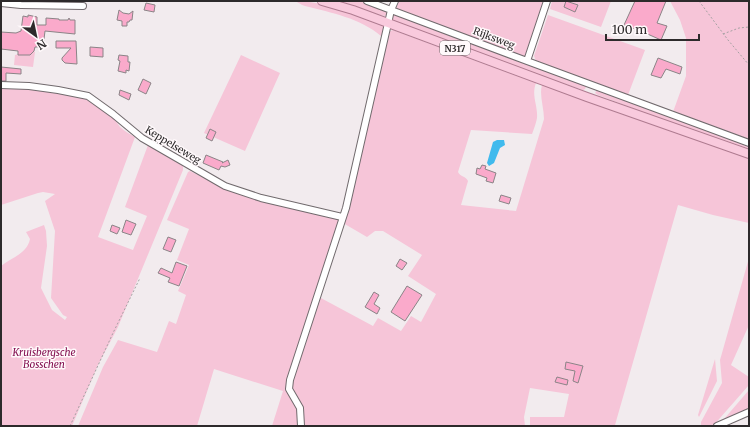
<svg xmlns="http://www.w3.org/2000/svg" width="750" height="427" viewBox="0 0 750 427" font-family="Merriweather,serif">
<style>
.green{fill:#f6c5d8}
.water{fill:#41baed}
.building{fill:#faaacb;stroke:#8b8487}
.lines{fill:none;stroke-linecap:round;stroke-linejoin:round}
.minor-casing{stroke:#716a6d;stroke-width:8}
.major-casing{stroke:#af7b90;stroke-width:10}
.path{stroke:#a6a1a3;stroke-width:1;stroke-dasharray:2 2;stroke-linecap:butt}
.minor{stroke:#fff;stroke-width:6}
.major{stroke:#f9cadd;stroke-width:8}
.labels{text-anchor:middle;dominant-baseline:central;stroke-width:3;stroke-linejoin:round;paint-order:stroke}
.shield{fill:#fff9fb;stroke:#6c6869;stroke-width:1}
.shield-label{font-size:9px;font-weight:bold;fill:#2d2a2b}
.street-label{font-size:10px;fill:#2d2a2b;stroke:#fff9fb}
.park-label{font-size:10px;font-style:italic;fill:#841051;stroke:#fff9fb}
</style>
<rect width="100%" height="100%" fill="#f2ebee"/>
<!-- green -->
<path class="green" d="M294 1C325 1 355 15 383 25L384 32 381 36C360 18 332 13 305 6 301 5 298 2 294 1Z
M335 1H361L386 10 388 13 385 16 380 15Z
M399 1H546L526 58 396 9Z
M552 1H611L601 27 550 9Z
M670 1H749V139L673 112 686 76V38L680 20Z
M393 13 584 85 586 87 585 89 583 90 490 58 392 21Z
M548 15 645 50 628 95 536 61 534 56Z
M393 30 536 83C531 96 538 105 537 118 536 123 534 129 532 134L471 130 458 172C460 177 466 176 468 181L461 205 516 211 544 119C544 108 539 95 542 85L624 115 634 117 749 157V223L713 215 678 205 615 425 601 426H530V417H564L569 394 530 388 524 417 525 426H303C304 419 304 413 302 406 298 394 291 393 293 380L319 297 373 326 378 318 401 331 411 316 421 322 436 294 408 276 422 255 383 231H375L367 237 343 223 390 31Z
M33 50 35 52 33 67 14 65 15 55Z
M241 55 280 73 245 151 204 133Z
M1 88C41 89 78 88 110 114 114 118 117 123 120 127 124 131 130 134 135 137L98 237 133 250 147 216 125 207 148 145 183 166V170L118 327 98 365 72 426H1V266C12 257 27 254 30 239L26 232 44 225 46 231 47 246 41 288 52 310 65 320 67 317 63 315 51 298 55 231 45 201 55 194 43 192 38 193 1 205Z
M597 90 749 145V150L666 121 598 95 595 93Z
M190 171 228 190 248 197 337 218 339 221V227L327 255 288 380 298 409V426H272L283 391 214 369 197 426H78L103 367 118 340 157 352 169 321 176 324 186 295 178 291 189 265 177 260 189 229 167 220 188 172Z
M749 258V325L731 365 749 377V385L713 426H701V422L722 383 720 360Z
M715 359 717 381 699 417 698 415Z
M749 390V413L718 426Z"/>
<!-- water -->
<path class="water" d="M497 140H504L505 145 500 148 494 163 489 166 487 163 493 142Z"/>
<!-- building -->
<path class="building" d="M566 1 578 5 575 12 564 7Z
M635 1H666L657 23 667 26 661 40 634 28 633 29 624 25Z
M146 3 155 5 154 12 144 10Z
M119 10 123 13 129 14 133 11 132 20H130L129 22H127V26H122V21L117 20Z
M28 15 37 17V25H46V18L59 19V20H68L69 18 70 20H75V34L45 31 43 47H35L34 51 30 55H18V51L1 49V32L16 33 21 31 23 16 28 17Z
M56 41H76L77 64 65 63 62 60V58L71 48H56Z
M90 47 103 48V57L90 56Z
M119 55 128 56V62H130L129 71 126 70V73L118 71 120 61 118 60Z
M658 58 682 67 680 74 666 69 661 78 651 75Z
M1 67 21 69V74L6 73V81H1Z
M143 79 151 83 146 94 138 90Z
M120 90 131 94 129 100 119 95Z
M210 129 216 132 212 141 206 138Z
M206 155 223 162 222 163 228 160 230 165 225 167 221 166 219 170 203 163Z
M482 165 486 166 485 169 496 173 493 183 486 181 487 178 476 174 477 168 480 169Z
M501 195 511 198 509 204 499 201Z
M126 220 136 224 131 235 122 232Z
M112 225 120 228 117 234 110 231Z
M168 237 176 240 171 252 163 249Z
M400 259 407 263 402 270 396 266Z
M176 262 187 266 179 286 168 282 170 278 158 273 161 268 172 273Z
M407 286 422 295 405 321 391 312Z
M374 292 379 295 374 304 380 308 377 314 365 307Z
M566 362 583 366 578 383 573 381 575 371 565 369Z
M557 377 568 380 567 385 555 382Z"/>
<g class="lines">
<!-- minor casing -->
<g class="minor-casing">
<path id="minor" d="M367 1 527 61 749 143
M1 3 21 5 83 6
M527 61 547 1
M1 85 29 86 58 90 88 96 113 114 142 138 225 186 261 198 342 217
M301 426 300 408 289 389 290 380 346 208 391 10 395 1
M717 426 749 412"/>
</g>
<!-- major casing -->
<g class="major-casing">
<path id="major" d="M322 1 353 10 587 97 749 154"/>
</g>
<!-- path -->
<path class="path" d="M699 1 728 40 749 65
M723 34 739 28 749 27
M70 426 113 333 140 278"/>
<!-- minor -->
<use href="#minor" class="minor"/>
<!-- major -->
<use href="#major" class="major"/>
</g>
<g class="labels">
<!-- shield labels -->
<rect class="shield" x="440" y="41" width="30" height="14" rx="3"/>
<g class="shield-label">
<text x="455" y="48">N317</text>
</g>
<!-- street labels -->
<g class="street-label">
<text transform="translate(494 38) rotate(21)">Rijksweg</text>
<text transform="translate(173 145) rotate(31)">Keppelseweg</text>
</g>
<!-- park labels -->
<g class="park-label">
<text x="44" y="352">Kruisbergsche<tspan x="44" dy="12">Bosschen</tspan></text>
</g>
</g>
<!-- border -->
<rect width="750" height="427" fill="none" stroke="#2d2a2b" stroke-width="4"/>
<!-- north arrow -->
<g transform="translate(36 36) rotate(147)" stroke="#fff9fb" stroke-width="3" paint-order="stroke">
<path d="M0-3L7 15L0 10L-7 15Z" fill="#2d2a2b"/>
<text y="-6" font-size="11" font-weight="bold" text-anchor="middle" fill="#2d2a2b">N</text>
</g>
<!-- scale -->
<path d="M606 34v6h93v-6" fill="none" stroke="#2d2a2b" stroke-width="2"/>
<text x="612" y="34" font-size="12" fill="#2d2a2b" stroke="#fff9fb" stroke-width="3" paint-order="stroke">100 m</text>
</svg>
